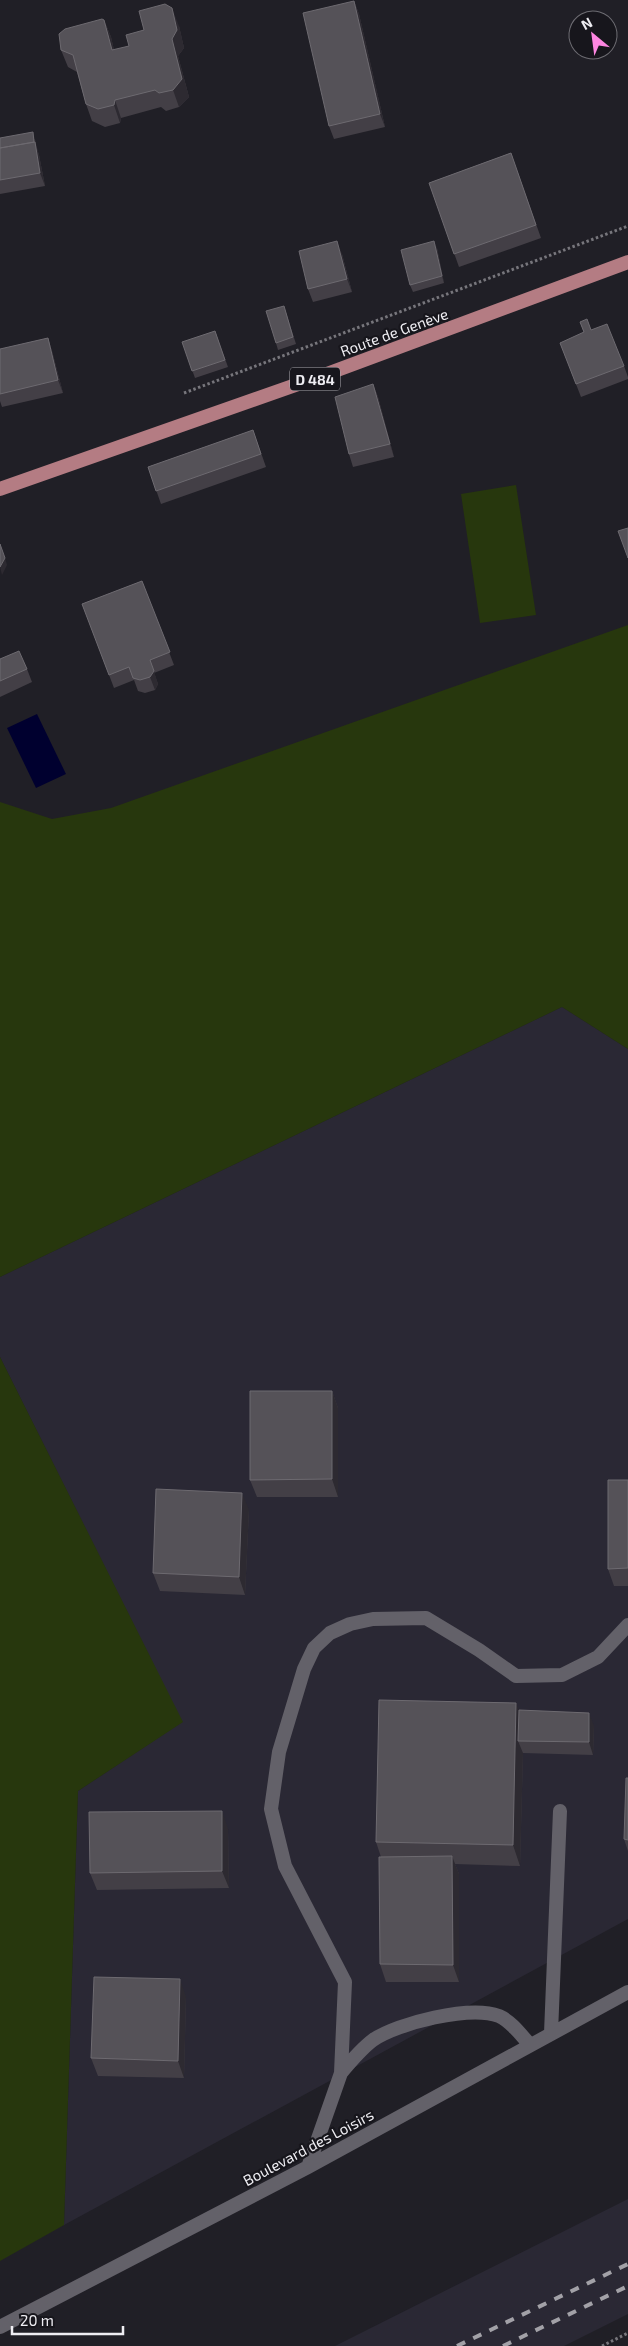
<svg xmlns="http://www.w3.org/2000/svg" width="628" height="2346" viewBox="0 0 628 2346" font-family="'Exo 2',sans-serif">
<style>
.built{fill:#2a2834}
.green{fill:#27370d}
.water{fill:#00002f}
.lines{fill:none;stroke-linecap:round;stroke-linejoin:round}
.path{stroke:#77767c;stroke-width:3;stroke-dasharray:2.5 2.5;stroke-linecap:butt}
.service{stroke:#636169;stroke-width:14}
.primary{stroke:#b47c83;stroke-width:14}
.rail{stroke:#a2a1a7;stroke-width:4;stroke-dasharray:9 9;stroke-linecap:butt}
.wall{fill:#433f46}
.shaded-wall{fill:#2d2a31}
.building{fill:#555258;stroke:#6d6a70}
.labels{text-anchor:middle;dominant-baseline:central;stroke-width:4.5;stroke-linejoin:round;paint-order:stroke}
.shield{fill:#17161c;stroke:#aeacb2;stroke-width:1}
.shield-label{font-size:14px;font-weight:bold;fill:#eeedf2}
.street-label{font-size:15px;fill:#eeedf2;stroke:#17161c}
</style>
<rect width="100%" height="100%" fill="#201f26"/>
<!-- built -->
<path class="built" d="M562 1007 628 1049V1919L64 2225 78 1791 182 1722 0 1357V1277Z
M628 2199V2314L564 2346H335Z"/>
<!-- green -->
<path class="green" d="M516 485 536 615 480 623 461 494Z
M628 625V1049L562 1007 0 1277V802L52 819 111 808Z
M0 1357 183 1722 78 1791 64 2225 0 2261Z"/>
<!-- water -->
<path class="water" d="M37 714 66 774 36 788 7 728Z"/>
<g class="lines">
<!-- path -->
<path class="path" d="M184 393 628 226
M602 2346 628 2333"/>
<!-- service -->
<path class="service" d="M551 2033 560 1811
M341 2073C351 2061 361 2049 373 2040 398 2023 470 2005 499 2016 511 2021 522 2036 530 2045
M308 2167 341 2073 345 1982 285 1866 271 1809 279 1752 304 1669 314 1648 330 1633 350 1624 373 1619 426 1618 479 1650 516 1676 562 1675 598 1657 628 1625
M0 2327 308 2167 628 1992"/>
<!-- primary -->
<path class="primary" d="M0 489 324 375 628 262"/>
<!-- rail -->
<path class="rail" d="M457 2346 628 2264
M503 2346 628 2286"/>
</g>
<!-- wall -->
<path class="wall" d="M354 1 359 14 385 127 334 139 329 126Z
M104 20 111 37 114 50 129 46 179 26 184 48 178 56 189 97 179 107 166 111 161 107 121 118 120 123 105 127 92 121 86 104 77 72 68 67 61 50Z
M0 138 35 139 36 146 39 155 45 186 0 194Z
M511 153 541 238 459 267 429 183Z
M437 248 444 283 413 292 410 285Z
M342 254 352 292 313 302 308 289Z
M284 306 296 344 278 350 276 343Z
M580 322 624 366 628 377V379L581 397 560 343 584 333Z
M215 331 228 367 195 378 182 342Z
M48 338 52 351 63 393 2 407 0 401V349Z
M373 384 378 397 394 457 353 467 349 454Z
M253 430 266 467 161 504 148 467Z
M142 581 174 665 154 673 158 684 155 690 145 693 138 691 134 680 114 688 82 604Z
M0 659 27 669 32 682 0 697Z
M332 1391 338 1408V1497H257L250 1480Z
M628 1480V1586H614L608 1569Z
M249 1510 245 1595 160 1591 153 1573Z
M519 1710 594 1726 593 1755 523 1753 520 1866 455 1864 459 1874V1982H386L380 1964 381 1857 376 1842Z
M628 1778V1851L624 1839Z
M228 1829 229 1888 97 1890 90 1873Z
M186 1997 184 2078 98 2076 91 2058Z"/>
<!-- shaded-wall -->
<path class="shaded-wall" d="M354 1 359 14 385 127 380 114Z
M172 8 179 26 184 48 178 56 189 97 179 107 173 90Z
M104 20 111 37 118 68 112 50Z
M115 100 121 118 120 123 114 105Z
M33 132 39 155 45 186 40 173Z
M337 241 342 254 352 292 347 279Z
M434 241 437 248 444 283 442 276Z
M48 338 52 351 63 393 58 380Z
M373 384 378 397 394 457 390 444Z
M5 558 7 565 2 575 0 567Z
M154 671 158 684 155 690 150 677Z
M332 1391 338 1408V1497L332 1479Z
M242 1493 249 1510 245 1595 239 1577Z
M516 1703 524 1723 518 1741 523 1753 520 1866 513 1845Z
M589 1713 594 1726 593 1755 589 1742Z
M222 1811 228 1829 229 1888 222 1871Z
M452 1856 459 1874V1982L453 1965Z
M180 1979 186 1997 184 2078 178 2061Z"/>
<!-- building -->
<path class="building" d="M354 1 380 114 329 126 303 13Z
M165 4 172 8 177 30 172 39 182 79 173 90 159 93 155 90 115 100 114 105 98 109 86 104 73 55 61 50 59 34 65 29 102 19 104 20 112 50 129 46 126 35 144 30 139 11Z
M33 132 34 142 0 148V138Z
M35 142 40 173 0 180V148Z
M511 153 536 225 454 254 429 183Z
M337 241 347 279 308 289 299 251Z
M434 241 442 276 410 285 401 250Z
M284 306 293 337 276 343 266 311Z
M587 319 591 330 607 324 624 366 576 384 560 343 584 332 580 322Z
M215 331 225 360 192 371 182 342Z
M48 338 58 380 0 394V349Z
M373 384 390 444 349 454 335 397Z
M253 430 261 454 156 491 148 467Z
M628 528V558L618 531Z
M0 544 5 558 0 567Z
M142 581 170 652 150 660 154 671 150 677 140 680 133 678 129 667 109 675 82 604Z
M19 651 27 669 0 681V659Z
M250 1391H332V1479L250 1480Z
M608 1480H628V1568L608 1569Z
M156 1489 242 1493 239 1577 153 1573Z
M379 1700 516 1703 513 1845 376 1842Z
M519 1710 589 1713V1742L518 1741Z
M626 1778H628V1840L624 1839Z
M222 1811V1871L90 1873 89 1812Z
M452 1856 453 1965 380 1964 379 1857Z
M94 1977 180 1979 178 2061 91 2058Z"/>
<g class="labels">
<!-- shield labels -->
<rect class="shield" x="290" y="367.5" width="50" height="23" rx="4"/>
<g class="shield-label">
<text x="315" y="379">D 484</text>
</g>
<!-- street labels -->
<g class="street-label">
<text transform="translate(394 332) rotate(-20)">Route de Genève</text>
<text transform="translate(308 2147) rotate(-28)">Boulevard des Loisirs</text>
</g>
</g>
<!-- north arrow -->
<g transform="translate(593 35) rotate(331)"><circle r="24" fill="#17161c" stroke="#6d6c72"/>
<path d="M0-4L9 19L0 12L-9 19Z" fill="#fd86e1"/>
<text y="-8" font-size="14" font-weight="bold" text-anchor="middle" fill="#eeedf2">N</text>
</g>
<!-- scale -->
<path d="M12 2326v8h111v-8" fill="none" stroke="#eeedf2" stroke-width="2.5"/>
<text x="20" y="2326" font-size="15" fill="#eeedf2" stroke="#17161c" stroke-width="4" paint-order="stroke">20 m</text>
</svg>
